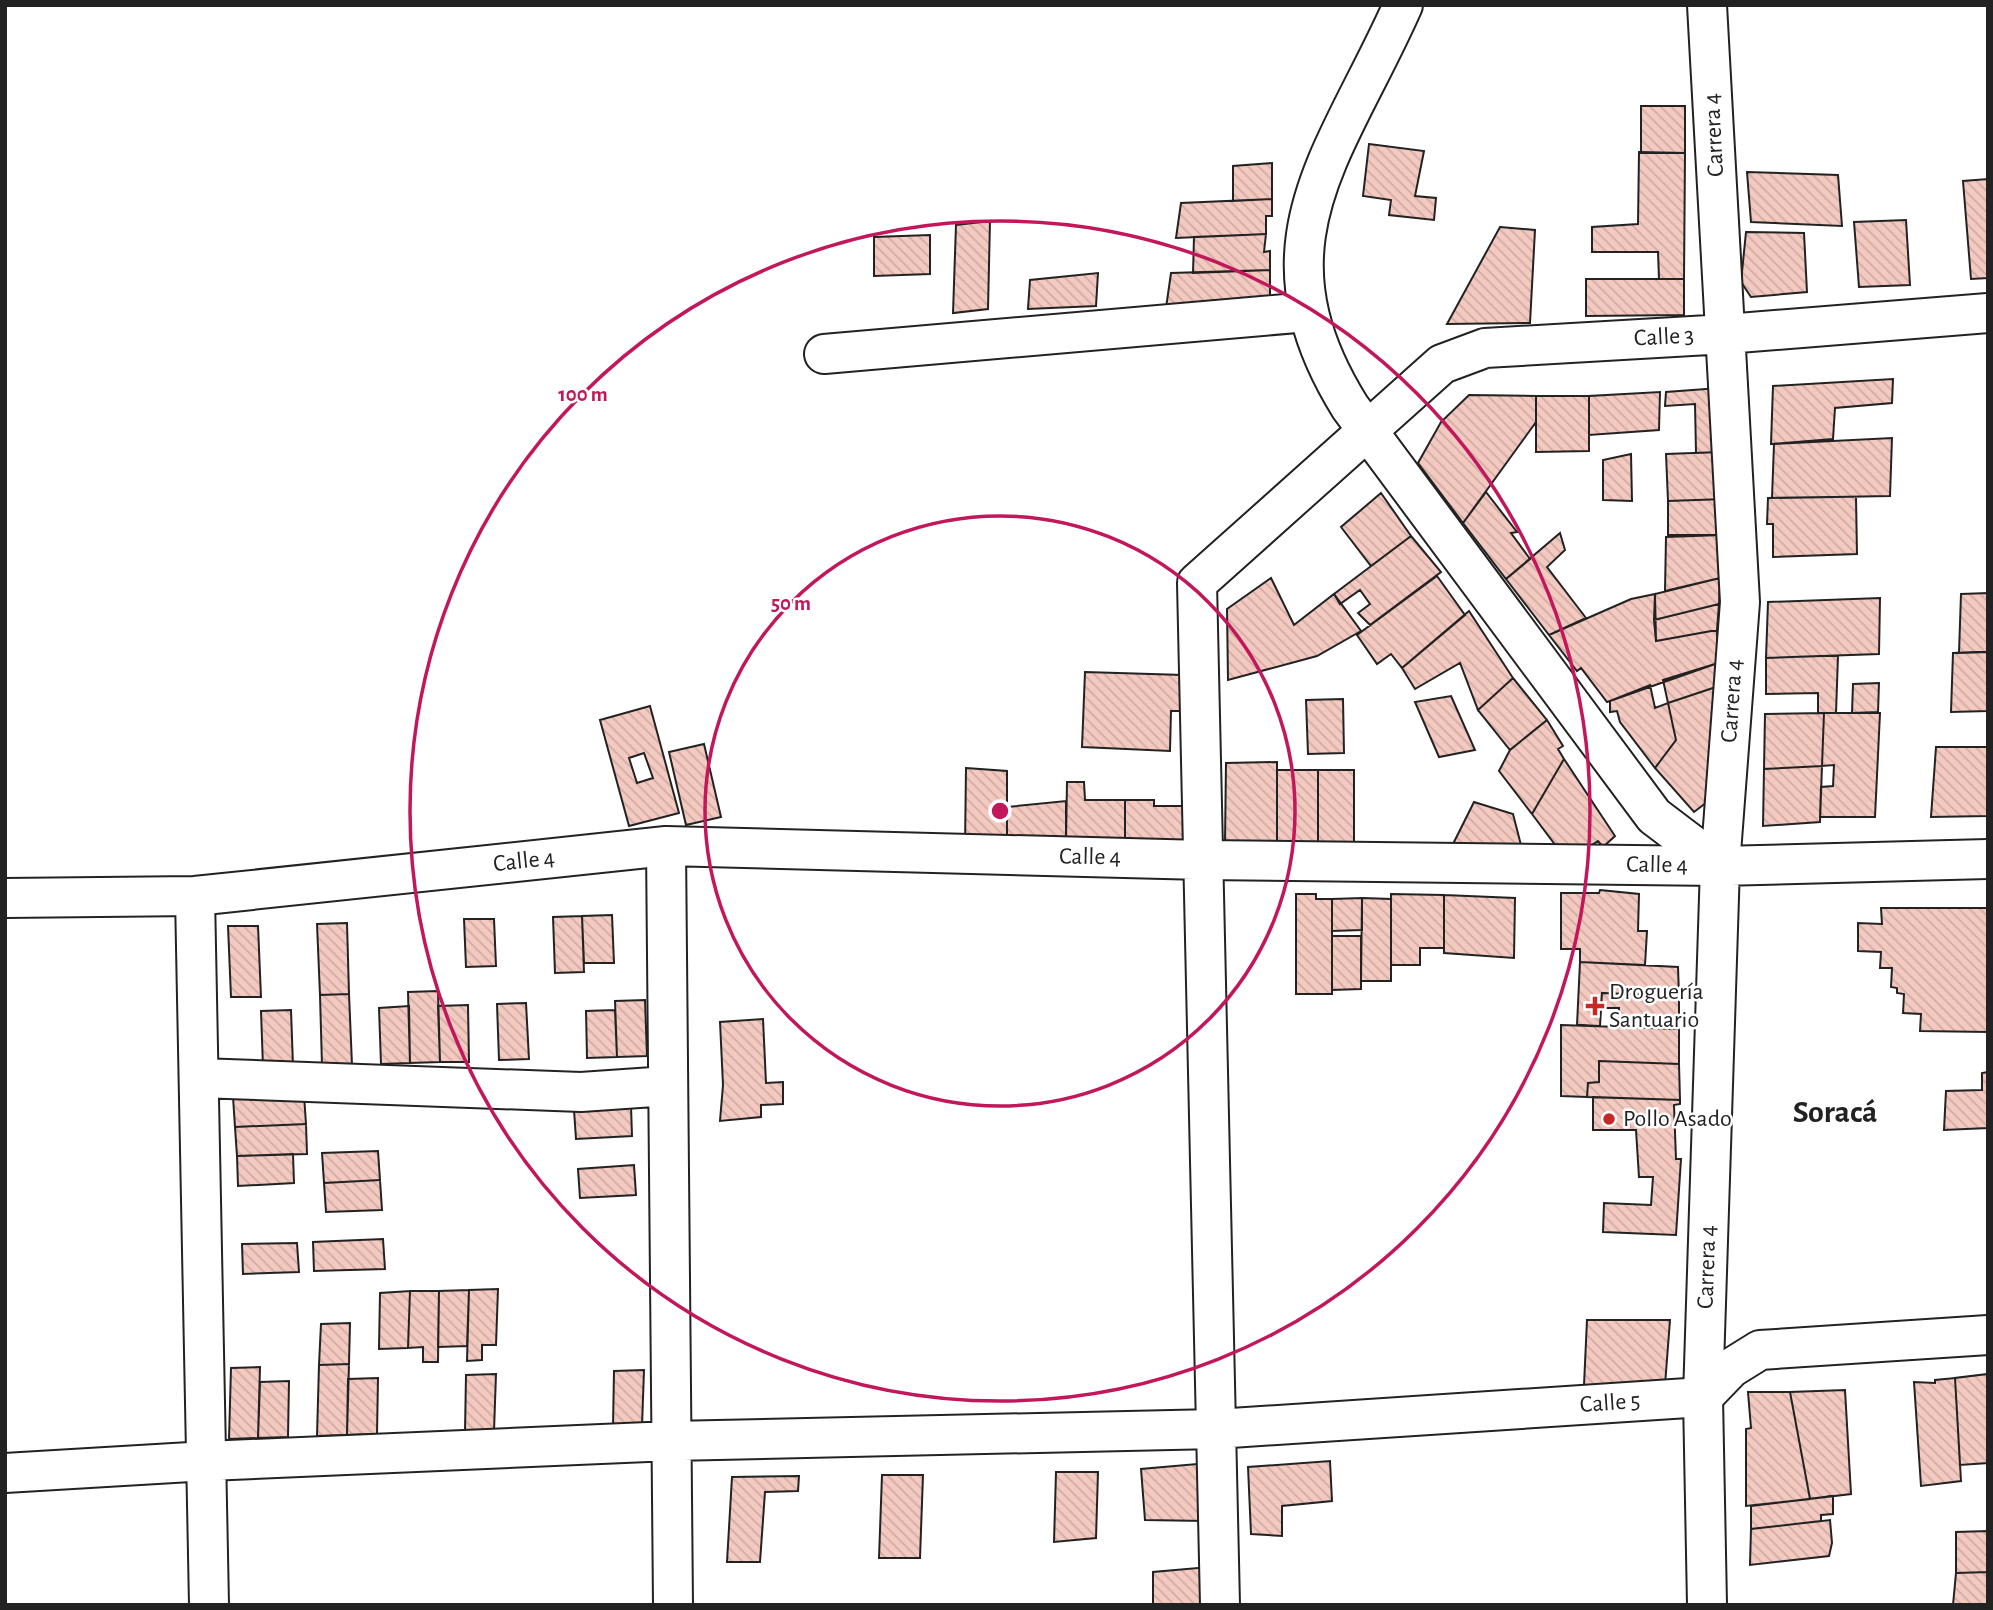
<svg xmlns="http://www.w3.org/2000/svg" width="1993" height="1610" viewBox="0 0 1993 1610" font-family="'Alegreya Sans',sans-serif">
<style>
.building{fill:url(#building-back-hatch);stroke:#222;stroke-width:2;fill-rule:evenodd}
.lines{fill:none;stroke-linecap:round;stroke-linejoin:round}
.minor-casing{stroke:#222;stroke-width:42}
.major-casing{stroke:#222;stroke-width:42}
.minor{stroke:#fff;stroke-width:38}
.major{stroke:#fff;stroke-width:38}
.ring{fill:none;stroke:#c2185b;stroke-width:3.5}
.poi-dot{fill:#c62828;stroke:#fff;stroke-width:2.5}
.labels{text-anchor:middle;dominant-baseline:central;stroke-width:5;stroke-linejoin:round;paint-order:stroke}
.street-label{font-size:24px;fill:#222;stroke:#fff}
.poi-label{font-size:24px;fill:#222;stroke:#fff;text-anchor:start}
.district-label{font-size:32px;font-weight:bold;fill:#222;stroke:#fff}
.centre{fill:#c2185b;stroke:#fff;stroke-width:3.5}
.ring-label{font-size:21px;text-anchor:middle;font-weight:bold;fill:#c2185b;stroke:#fff;stroke-width:5;stroke-linejoin:round;paint-order:stroke}
</style>
<defs>
<pattern id="building-back-hatch" width="6" height="6" patternUnits="userSpaceOnUse" patternTransform="scale(1.75)"><rect width="6" height="6" fill="#f3c9c0"/><path d="M-1 5l2 2M0 0l6 6M5-1l2 2" fill="none" stroke="#d0aca5"/></pattern>
</defs>
<rect width="100%" height="100%" fill="#fff"/>
<!-- building -->
<path class="building" d="M1641 106H1685V153H1641Z
M1369 144 1424 151 1415 196 1436 198 1434 220 1389 215 1391 200 1363 196Z
M1639 152 1685 153 1684 279H1659L1658 252H1592V227L1638 224Z
M1272 163V199L1233 201V166Z
M1747 172 1838 175 1842 226 1751 222Z
M1988 179V278L1971 279 1963 181Z
M1272 199V216H1266V234L1176 238 1181 203Z
M1906 220 1910 285 1859 287 1854 222Z
M990 221 988 309 953 313 956 225Z
M1500 227 1535 230 1530 323 1447 324Z
M1746 232 1804 233 1807 292 1751 297 1741 282Z
M1266 234 1264 252 1270 251V270L1193 273 1194 237Z
M930 235V274L874 276V237Z
M1270 270V305L1166 308 1171 273Z
M1098 273 1096 306 1028 309 1030 280Z
M1586 279H1684V315L1586 316Z
M1893 379 1892 403 1835 408 1833 439 1771 444 1773 386Z
M1719 388 1720 452 1696 453 1695 404 1665 406 1666 392Z
M1660 392 1659 430 1589 435V396Z
M1469 395 1536 396V422L1463 523 1418 463 1441 422Z
M1536 396H1589V451L1536 452Z
M1892 438 1890 496 1772 498 1774 444Z
M1720 452 1725 499 1668 501 1666 454Z
M1631 454 1632 501 1603 500V460Z
M1486 492 1517 532 1511 533 1530 559 1506 579 1463 523Z
M1381 493 1411 536 1371 566 1341 527Z
M1831 497H1856L1857 554 1773 557V524H1767L1768 498Z
M1725 499 1722 535H1668V501Z
M1560 533 1565 550 1547 567 1586 618 1549 635 1506 579Z
M1722 535 1720 578 1665 591 1666 537Z
M1411 536 1441 572 1370 625 1358 613 1370 604 1360 590 1340 604 1334 594Z
M1437 576 1465 615 1402 668 1391 654 1377 664 1357 635Z
M1271 578 1294 625 1334 594 1361 631 1317 656 1228 680 1227 609Z
M1720 578 1719 604 1654 620 1655 594Z
M1988 593V652L1959 653 1961 594Z
M1655 594 1656 641 1717 630 1718 663 1607 702 1581 668 1577 671 1549 635 1631 599Z
M1880 598 1879 654 1766 658 1768 602Z
M1719 604 1717 630 1656 641 1654 620Z
M1469 611 1513 678 1478 710 1460 663 1415 689 1402 668Z
M1976 652H1988V711L1951 712 1953 653Z
M1820 656H1838L1836 713H1818V693L1766 694V658Z
M1718 663 1722 685 1668 703 1663 680Z
M1085 672 1183 675 1182 711H1171L1170 751 1082 747Z
M1513 678 1547 720 1510 750 1478 710Z
M1879 683 1878 712 1852 713 1853 684Z
M1650 685 1655 708 1668 703 1676 740 1655 768 1620 722 1617 711 1610 712V701Z
M1722 685 1711 799 1694 812 1655 768 1676 740 1668 703Z
M1451 696 1475 750 1439 757 1415 702Z
M1343 699 1344 753 1308 754 1306 700Z
M650 706 679 813 629 826 600 720ZM644 753 653 778 637 783 629 758Z
M1824 713H1880L1875 817H1820L1821 787 1833 786 1834 765 1822 766Z
M1824 713 1822 766 1764 769 1765 714Z
M1547 720 1563 746 1558 749 1564 759 1532 814 1499 771 1510 750Z
M704 744 721 817 686 825 669 752Z
M1936 747H1988V816L1931 817Z
M1564 759 1615 836 1603 847 1598 841 1592 845 1594 846 1565 858 1532 814Z
M1277 762V841L1225 842 1226 763Z
M1822 766 1820 822 1763 826 1764 769Z
M966 768 1007 771V844L965 846Z
M1277 770H1318V847H1277Z
M1318 770H1354V847H1318Z
M1067 782H1084L1085 800H1125V841L1066 840Z
M1125 800H1154V806H1193L1194 841H1125Z
M1066 801V840L1007 844V807Z
M1474 802 1513 814 1522 849 1450 850Z
M1600 890 1639 894 1638 931H1647L1645 965 1580 962V949H1561V893H1599Z
M1296 894H1316V899H1332V994H1296Z
M1391 894 1444 895V948H1420V965H1391Z
M1444 895 1515 898 1514 958 1444 953Z
M1362 898V930L1332 931V899Z
M1362 898 1391 899V981H1361Z
M1881 908H1988V1032L1920 1031 1921 1014 1903 1013 1904 994 1897 993V988L1891 987 1892 968H1880L1881 952 1858 951V923L1882 924Z
M612 915 614 963H584L582 916Z
M582 916 584 972 555 973 553 917Z
M464 919H494L496 966 466 967Z
M347 923 349 994 320 995 317 924Z
M228 926H258L261 997H231Z
M1332 936H1361V989L1332 990Z
M1580 962 1678 967 1679 996 1602 993 1600 1026 1577 1025Z
M438 991 440 1062 410 1063 408 992Z
M1602 993 1679 996V1029L1618 1026 1619 1008H1601Z
M349 994 352 1065 322 1066 320 995Z
M645 1000 647 1056 617 1057 615 1001Z
M526 1003 529 1059 499 1060 497 1004Z
M468 1005 469 1062H440L438 1006Z
M409 1006 410 1063 381 1064 379 1008Z
M291 1010 293 1066 263 1067 261 1011Z
M615 1010 617 1057 587 1058 586 1011Z
M763 1019 766 1083 783 1082V1104L761 1105V1117L720 1121 723 1085 720 1022Z
M1561 1025 1679 1029V1064L1599 1061V1082L1588 1083 1587 1097 1561 1096Z
M1599 1061 1679 1064 1680 1100 1587 1097 1588 1083 1599 1082Z
M1988 1072V1128L1944 1130 1946 1091 1982 1090V1073Z
M304 1095 306 1124 235 1127 233 1097Z
M1593 1097 1680 1100V1104L1674 1105 1676 1159H1681L1676 1235 1603 1232 1604 1203 1651 1205 1653 1177H1639L1636 1130H1593Z
M631 1106 632 1136 576 1139 574 1110Z
M306 1124 307 1154 237 1156 235 1127Z
M378 1151 380 1180 324 1183 322 1153Z
M293 1154 294 1183 238 1186 237 1156Z
M634 1165 636 1195 580 1198 578 1169Z
M380 1180 382 1210 326 1212 324 1183Z
M383 1239 385 1269 314 1271 313 1242Z
M297 1243 299 1272 243 1274 242 1244Z
M498 1289 496 1345H482V1360L467 1361 469 1290Z
M469 1290 467 1346 438 1347 439 1291Z
M410 1291 408 1348 379 1349 380 1293Z
M410 1291H439L438 1362H423V1347L408 1348Z
M1587 1320H1670L1665 1385H1584Z
M350 1323 349 1364 319 1365 321 1324Z
M349 1364 347 1435 317 1436 319 1365Z
M260 1367 258 1438 229 1439 231 1368Z
M644 1370 642 1426 613 1427 614 1371Z
M496 1374 494 1431 465 1432 466 1375Z
M1988 1374V1463L1960 1465 1955 1378Z
M378 1378 377 1434 347 1435 348 1379Z
M1955 1378 1961 1481 1921 1486 1914 1382 1935 1383V1380Z
M289 1381 288 1437 258 1438 260 1382Z
M1845 1390 1851 1494 1810 1499 1790 1392Z
M1748 1392H1790L1810 1499 1746 1506V1429L1751 1428Z
M1330 1461 1332 1501 1282 1506V1536L1251 1534 1248 1467Z
M1197 1464 1205 1521 1145 1520 1141 1469Z
M1056 1472H1098L1096 1538 1054 1542Z
M882 1475H923L920 1558H879Z
M799 1476 798 1491 765 1492 760 1562H727L732 1477Z
M1833 1496V1514L1821 1515V1521L1751 1529V1506Z
M1830 1520 1832 1543 1829 1556 1750 1565 1751 1529Z
M1988 1531V1572L1956 1573V1532Z
M1209 1567V1605H1153V1572Z
M1988 1572V1605H1953L1956 1573Z"/>
<g class="lines">
<!-- minor casing -->
<g class="minor-casing">
<path id="minor" d="M824 354 1308 312
M666 846 673 1605
M195 896 209 1605
M5 898 195 896 666 846 1203 860 1720 866 1740 602 1707 5
M199 1078 581 1092 668 1086
M5 1473 207 1461 671 1441 1216 1429 1703 1397 1731 1368 1760 1350 1988 1335
M1220 1605 1197 583 1442 364 1485 348 1726 334 1988 313"/>
</g>
<!-- major casing -->
<g class="major-casing">
<path id="major" d="M1403 5C1337 154 1248 243 1350 407L1654 816 1720 866
M1720 866 1988 859
M1707 1605 1703 1397 1720 866"/>
</g>
<!-- minor -->
<use href="#minor" class="minor"/>
<!-- major -->
<use href="#major" class="major"/>
</g>
<!-- distance rings -->
<g class="ring">
<circle cx="1000" cy="811" r="295"/>
<circle cx="1000" cy="811" r="590"/>
</g>
<!-- markers -->
<g class="poi-dot">
<path d="M1591.5 995.5h7v7h7v7h-7v7h-7v-7h-7v-7h7z"/>
<circle cx="1609" cy="1119" r="7"/>
</g>
<g class="labels">
<!-- street labels -->
<g class="street-label">
<text transform="translate(1714 135) rotate(-93)">Carrera 4</text>
<text transform="translate(1664 337) rotate(-3)">Calle 3</text>
<text transform="translate(1732 701) rotate(-86)">Carrera 4</text>
<text transform="translate(1090 857) rotate(1)">Calle 4</text>
<text transform="translate(524 861) rotate(-6)">Calle 4</text>
<text transform="translate(1657 865) rotate(1)">Calle 4</text>
<text transform="translate(1707 1267) rotate(-88)">Carrera 4</text>
<text transform="translate(1610 1403) rotate(-4)">Calle 5</text>
</g>
<!-- poi labels -->
<g class="poi-label">
<text x="1609" y="992">Droguería<tspan x="1609" dy="28">Santuario</tspan></text>
<text x="1623" y="1119">Pollo Asado</text>
</g>
<!-- district labels -->
<g class="district-label">
<text x="1835" y="1112">Soracá</text>
</g>
</g>
<circle cx="1000" cy="811" r="10" class="centre"/>
<g class="ring-label">
<text x="583" y="401">100 m</text>
<text x="791" y="610">50 m</text>
</g>
<!-- border -->
<rect width="1993" height="1610" fill="none" stroke="#222222" stroke-width="14"/>
</svg>
